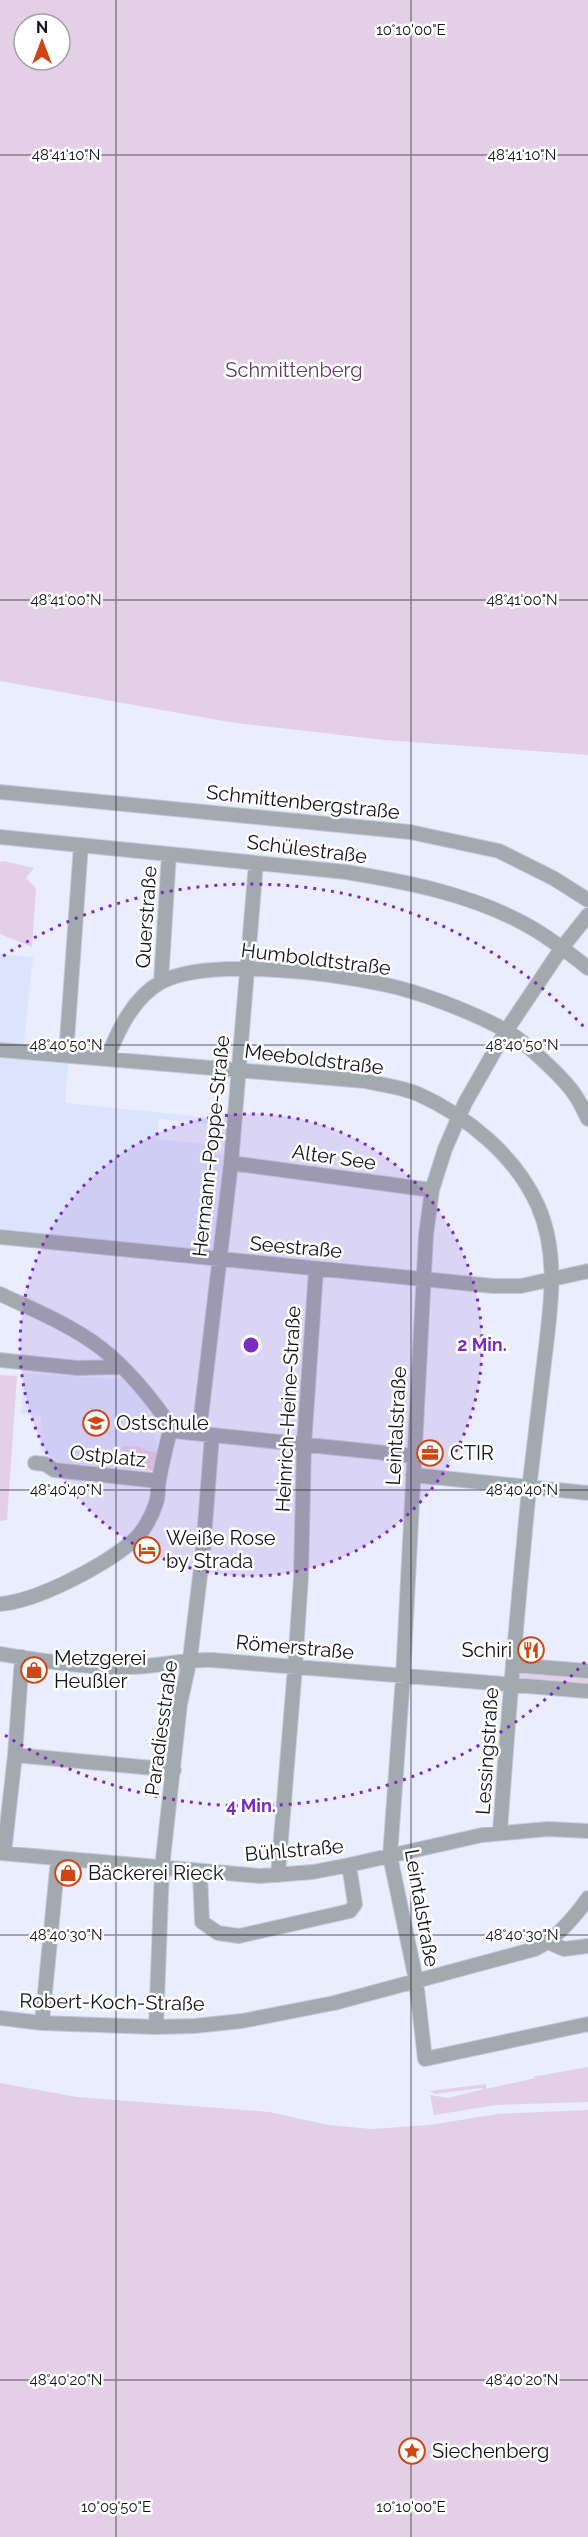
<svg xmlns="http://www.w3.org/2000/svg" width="588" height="2537" viewBox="0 0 588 2537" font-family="Raleway,sans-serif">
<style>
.built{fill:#dbe3fd}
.green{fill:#e3d0e6;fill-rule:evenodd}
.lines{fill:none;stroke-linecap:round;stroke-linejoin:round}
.minor-casing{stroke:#c6cad9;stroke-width:16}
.minor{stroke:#a2a9af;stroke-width:14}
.ticks{fill:none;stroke:#111319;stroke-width:1.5;stroke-opacity:0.45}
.ring{fill:none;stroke:#7b2cbf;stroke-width:3;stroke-dasharray:3 6}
.labels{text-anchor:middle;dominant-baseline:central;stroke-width:5;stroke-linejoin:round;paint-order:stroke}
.park-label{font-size:20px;fill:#613c66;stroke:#fff}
.street-label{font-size:20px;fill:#111319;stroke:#fff}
.poi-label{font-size:20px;fill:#111319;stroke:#fff;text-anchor:start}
.ticks-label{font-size:15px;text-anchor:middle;fill:#111319;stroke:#fff;stroke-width:5;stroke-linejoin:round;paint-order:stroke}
.centre{fill:#7b2cbf;stroke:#fff;stroke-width:3}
.ring-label{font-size:18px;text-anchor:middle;font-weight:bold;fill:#7b2cbf;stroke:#fff;stroke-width:5;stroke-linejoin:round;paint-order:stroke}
</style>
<rect width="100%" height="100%" fill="#e9edfd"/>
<!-- built -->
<path class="built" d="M0 954 33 957 22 1059 68 1064 65 1103 222 1119 221 1125 159 1119 156 1139 217 1145 216 1153H210L227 1155 218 1255 0 1231Z
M24 1373 122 1379 145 1401 157 1446 159 1470 62 1463 40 1450 41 1416 21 1414Z"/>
<!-- green -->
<path class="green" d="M0 0H588V755L384 740 229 722 0 681ZM24 24H60V60H24Z
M3 861 34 868 26 878 36 888 32 947 0 934V862Z
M0 1375 17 1376 7 1520 0 1521Z
M123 1446 141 1447V1449L156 1452 155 1470 122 1468Z
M521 1666 588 1673V1685L520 1678Z
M588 2067V2102L496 2105 434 2115 430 2095 448 2098 484 2089 481 2088 435 2094 430 2091 486 2084V2089L536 2078 532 2077Z
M0 2083 77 2097 269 2112 328 2125 372 2129 429 2125 498 2114 588 2110V2537H0Z"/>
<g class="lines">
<!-- minor casing -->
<g class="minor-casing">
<path id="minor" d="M0 792 410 832 499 851 553 878 588 900
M0 837 346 872C407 882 469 894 523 923 546 935 568 952 588 968
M588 915 561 949 506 1031 465 1103 445 1149 432 1190 426 1235 403 1676 390 1856 416 1980 425 2059 588 2024
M161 982 169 854
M0 1050 365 1081C382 1085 402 1087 418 1094 467 1116 516 1156 538 1206 560 1256 550 1311 544 1363 539 1405 534 1447 529 1489 518 1603 508 1717 500 1832
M66 1055 81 845
M107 1059C118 1030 133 998 161 982 209 957 329 973 382 984 418 991 472 1012 505 1030 523 1040 564 1078 575 1095 580 1102 584 1111 588 1119
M231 1163 432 1190
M0 1237 493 1286H521L588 1271
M0 1294C34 1310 71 1325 101 1348 128 1369 155 1403 174 1431L414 1456
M0 1360 77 1368 120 1367
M199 1433 231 1163 256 863
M35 1463 45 1464 54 1470 159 1481
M413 1475 588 1493
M0 1604C38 1601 103 1566 132 1542 143 1533 152 1516 156 1503 159 1496 157 1488 159 1480 162 1462 167 1444 171 1426
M0 1654C42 1661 86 1668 129 1667 157 1667 183 1659 212 1660L588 1691
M513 1665 588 1671
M15 1755 174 1770
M0 1853 260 1876 313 1872 349 1865 482 1835 548 1829 588 1831
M4 1853 15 1755 22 1657
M200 1872 202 1922 218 1933 239 1936 350 1911 355 1904 349 1865
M278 1875 295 1667 301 1577 304 1445 316 1270
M548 1942 564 1949 588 1946
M0 2018 42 2023 156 2027 194 2026 242 2021 334 2003 535 1949C557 1938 574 1918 588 1898
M42 2023 58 1859
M156 2027 162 1868 180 1704 190 1659 203 1551 212 1435"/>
</g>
<!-- minor -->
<use href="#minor" class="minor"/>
</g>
<!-- ticks -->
<path class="ticks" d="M116 0V2537M411 0V2537M0 155H588M0 600H588M0 1045H588M0 1490H588M0 1935H588M0 2380H588"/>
<!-- distance rings -->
<circle cx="251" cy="1345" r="231" fill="#7b2cbf" fill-opacity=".12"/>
<g class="ring">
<circle cx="251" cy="1345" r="231"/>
<path d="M585 1662A461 461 0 0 1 3 1734M3 956A461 461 0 0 1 585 1028"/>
</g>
<!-- icons -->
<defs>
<g id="school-ring" transform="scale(1.35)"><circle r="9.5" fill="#fff" stroke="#cd4614" stroke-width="1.5"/><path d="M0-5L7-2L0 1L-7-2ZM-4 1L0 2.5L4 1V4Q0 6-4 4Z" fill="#cd4614"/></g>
<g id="office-ring" transform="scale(1.35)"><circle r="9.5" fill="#fff" stroke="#cd4614" stroke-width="1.5"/><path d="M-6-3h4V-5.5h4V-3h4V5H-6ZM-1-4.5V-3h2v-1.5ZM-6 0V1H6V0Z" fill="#cd4614"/></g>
<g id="hotel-ring" transform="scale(1.35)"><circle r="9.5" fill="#fff" stroke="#cd4614" stroke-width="1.5"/><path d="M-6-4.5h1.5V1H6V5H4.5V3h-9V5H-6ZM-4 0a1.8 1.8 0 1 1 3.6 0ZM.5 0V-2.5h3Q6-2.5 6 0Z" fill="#cd4614"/></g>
<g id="restaurant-ring" transform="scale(1.35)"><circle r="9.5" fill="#fff" stroke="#cd4614" stroke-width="1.5"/><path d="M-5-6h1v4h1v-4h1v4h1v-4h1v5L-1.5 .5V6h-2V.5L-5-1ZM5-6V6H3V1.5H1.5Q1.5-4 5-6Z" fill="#cd4614"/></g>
<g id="shop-ring" transform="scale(1.35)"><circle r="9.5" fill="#fff" stroke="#cd4614" stroke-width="1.5"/><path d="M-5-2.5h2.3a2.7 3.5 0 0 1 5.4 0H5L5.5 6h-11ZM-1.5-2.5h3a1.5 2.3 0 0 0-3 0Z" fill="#cd4614"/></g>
<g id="sight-ring" transform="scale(1.35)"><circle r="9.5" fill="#fff" stroke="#cd4614" stroke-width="1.5"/><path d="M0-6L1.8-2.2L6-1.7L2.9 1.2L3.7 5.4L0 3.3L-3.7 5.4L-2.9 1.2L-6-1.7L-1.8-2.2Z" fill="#cd4614"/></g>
</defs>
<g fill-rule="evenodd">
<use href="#school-ring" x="96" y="1423"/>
<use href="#office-ring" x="430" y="1453"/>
<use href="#hotel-ring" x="147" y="1550"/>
<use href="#restaurant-ring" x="531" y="1650"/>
<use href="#shop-ring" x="34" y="1670"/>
<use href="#shop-ring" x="68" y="1873"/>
<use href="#sight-ring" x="412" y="2451"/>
</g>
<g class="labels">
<!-- park labels -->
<g class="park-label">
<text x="294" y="370">Schmittenberg</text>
</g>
<!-- street labels -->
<g class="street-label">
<text transform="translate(303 802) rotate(6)">Schmittenbergstraße</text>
<text transform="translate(307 849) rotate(7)">Schülestraße</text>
<text transform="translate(146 917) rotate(-86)">Querstraße</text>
<text transform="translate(316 959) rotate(7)">Humboldtstraße</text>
<text transform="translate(314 1059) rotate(7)">Meeboldstraße</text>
<text transform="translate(211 1146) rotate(-84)">Hermann-Poppe-Straße</text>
<text transform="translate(334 1157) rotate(8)">Alter See</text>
<text transform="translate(296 1247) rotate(5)">Seestraße</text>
<text transform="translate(288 1409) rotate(-87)">Heinrich-Heine-Straße</text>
<text transform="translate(396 1426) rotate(-87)">Leintalstraße</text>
<text transform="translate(108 1456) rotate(6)">Ostplatz</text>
<text transform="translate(295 1647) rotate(5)">Römerstraße</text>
<text transform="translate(161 1728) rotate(-82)">Paradiesstraße</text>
<text transform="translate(487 1751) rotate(-86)">Lessingstraße</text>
<text transform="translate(294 1850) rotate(-5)">Bühlstraße</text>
<text transform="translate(422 1908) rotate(80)">Leintalstraße</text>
<text transform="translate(112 2002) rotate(1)">Robert-Koch-Straße</text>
</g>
<!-- poi labels -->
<g class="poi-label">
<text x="116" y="1423">Ostschule</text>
<text x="450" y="1453">CTIR</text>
<text x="166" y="1538">Weiße Rose<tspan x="166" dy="23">by Strada</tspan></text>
<text x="512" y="1650" text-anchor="end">Schiri</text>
<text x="54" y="1658">Metzgerei<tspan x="54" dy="23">Heußler</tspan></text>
<text x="88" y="1873">Bäckerei Rieck</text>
<text x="432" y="2451">Siechenberg</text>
</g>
</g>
<g class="ticks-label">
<text x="411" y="35">10°10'00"E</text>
<text x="66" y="160">48°41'10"N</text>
<text x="522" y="160">48°41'10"N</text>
<text x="66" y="605">48°41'00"N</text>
<text x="522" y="605">48°41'00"N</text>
<text x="66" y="1050">48°40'50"N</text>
<text x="522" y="1050">48°40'50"N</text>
<text x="66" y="1495">48°40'40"N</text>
<text x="522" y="1495">48°40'40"N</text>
<text x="66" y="1940">48°40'30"N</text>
<text x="522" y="1940">48°40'30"N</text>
<text x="66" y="2385">48°40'20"N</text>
<text x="522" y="2385">48°40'20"N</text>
<text x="116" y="2512">10°09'50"E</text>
<text x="411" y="2512">10°10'00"E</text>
</g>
<circle cx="251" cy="1345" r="9" class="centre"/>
<g class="ring-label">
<text x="482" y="1351">2 Min.</text>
<text x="251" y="1812">4 Min.</text>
</g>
<!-- north arrow -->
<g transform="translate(42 42)"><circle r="28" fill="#ffffff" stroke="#a0a1a3" stroke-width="1.5"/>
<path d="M0-4.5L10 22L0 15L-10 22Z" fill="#cd4614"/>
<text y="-9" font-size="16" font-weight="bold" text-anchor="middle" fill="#111319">N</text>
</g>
</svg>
